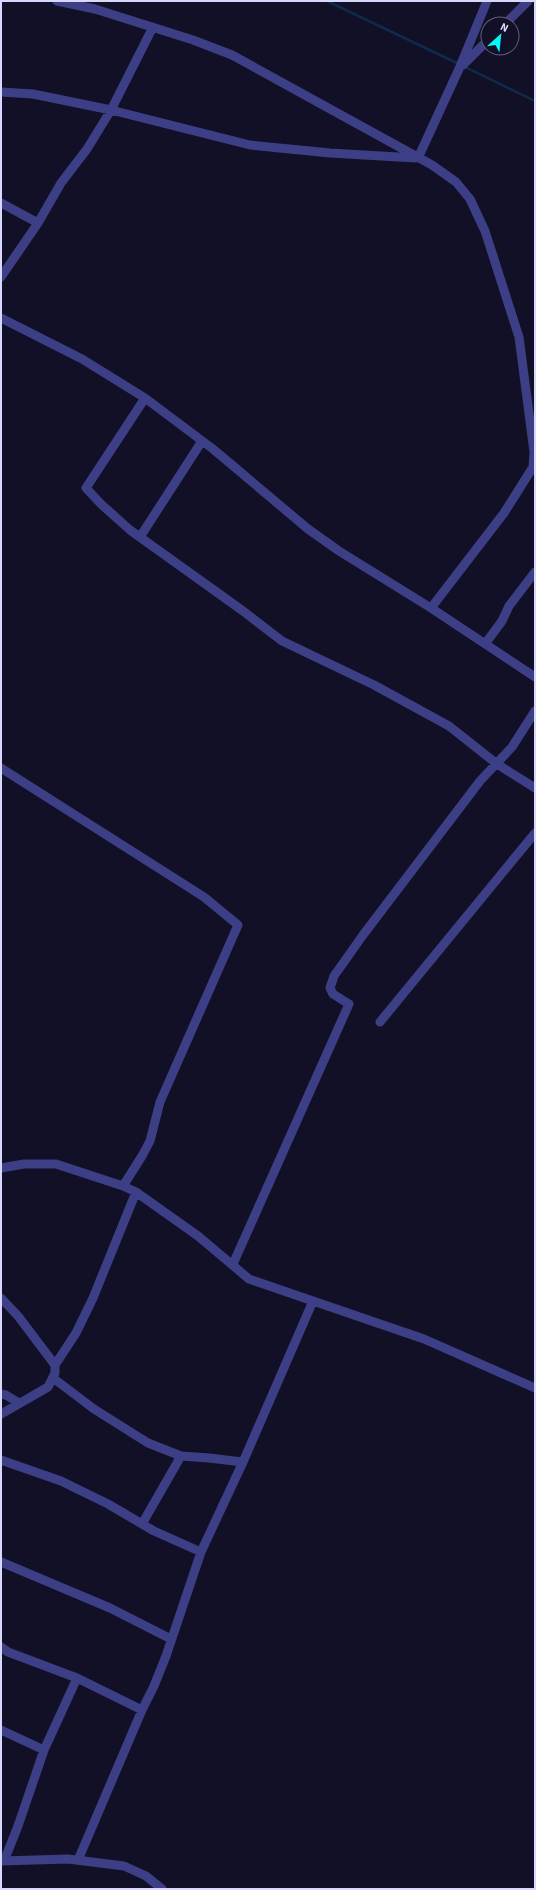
<svg xmlns="http://www.w3.org/2000/svg" width="536" height="1890" viewBox="0 0 536 1890" font-family="'Source Sans 3',sans-serif">
<style>
.lines{fill:none;stroke-linecap:round;stroke-linejoin:round}
.stream{stroke:#0f2b4c;stroke-width:2.5}
.street{stroke:#3c3f85;stroke-width:9}
</style>
<rect width="100%" height="100%" fill="#121027"/>
<g class="lines">
<!-- stream -->
<path class="stream" d="M327 1 459 64
M463 66 535 101"/>
<!-- street -->
<path class="street" d="M57 1 95 9 193 40 232 55 432 165 456 182 470 199 485 231 519 337 534 452 533 467 504 513 431 608
M505 24 528 1
M463 65 488 40
M1 92 33 94 111 110 250 145 330 153 415 158
M418 158 459 69 487 1
M1 203 38 223
M1 277 38 223 61 183 87 149 111 110 153 27
M1 318 82 359 145 398 213 449 308 529 339 551 431 608 535 677
M145 398 86 488 101 504 130 530 243 611 282 641 374 685 449 726 497 764 535 788
M140 537 202 441
M485 644 502 621 509 606 535 572
M1 768 204 897 238 925 160 1102 150 1141 142 1156 123 1186
M380 1022 535 833
M1 1168 24 1164H56L123 1186 136 1192 198 1236 249 1279 424 1339 535 1388
M233 1264 349 1004 333 994 330 988 334 976 363 935 480 781 512 747 535 711
M1 1298 18 1316 55 1365V1373L48 1387 1 1414
M55 1365 76 1333 93 1298 136 1192
M53 1378 94 1409 148 1443 181 1456 209 1458 243 1462
M1 1394 6 1395 19 1403
M1 1460 61 1481 108 1504 154 1531 201 1552
M142 1524 181 1456
M1 1562 110 1608 171 1639
M1 1647 8 1652 77 1678 142 1710 154 1686 166 1656 201 1552 243 1462 313 1301
M1 1730 44 1750
M78 1860 142 1710
M1 1861 68 1859 124 1866 146 1876 162 1889
M4 1861 18 1826 44 1750 77 1678"/>
</g>
<!-- border -->
<rect width="536" height="1890" fill="none" stroke="#d8d7fe" stroke-width="4"/>
<!-- north arrow -->
<g transform="translate(500 36) rotate(27)"><circle r="19" fill="#121027" stroke="#61607d"/>
<path d="M0-3L7 15L0 10L-7 15Z" fill="#07f6fa"/>
<text y="-6" font-size="11" font-weight="bold" text-anchor="middle" fill="#d8d7fe">N</text>
</g>
</svg>
